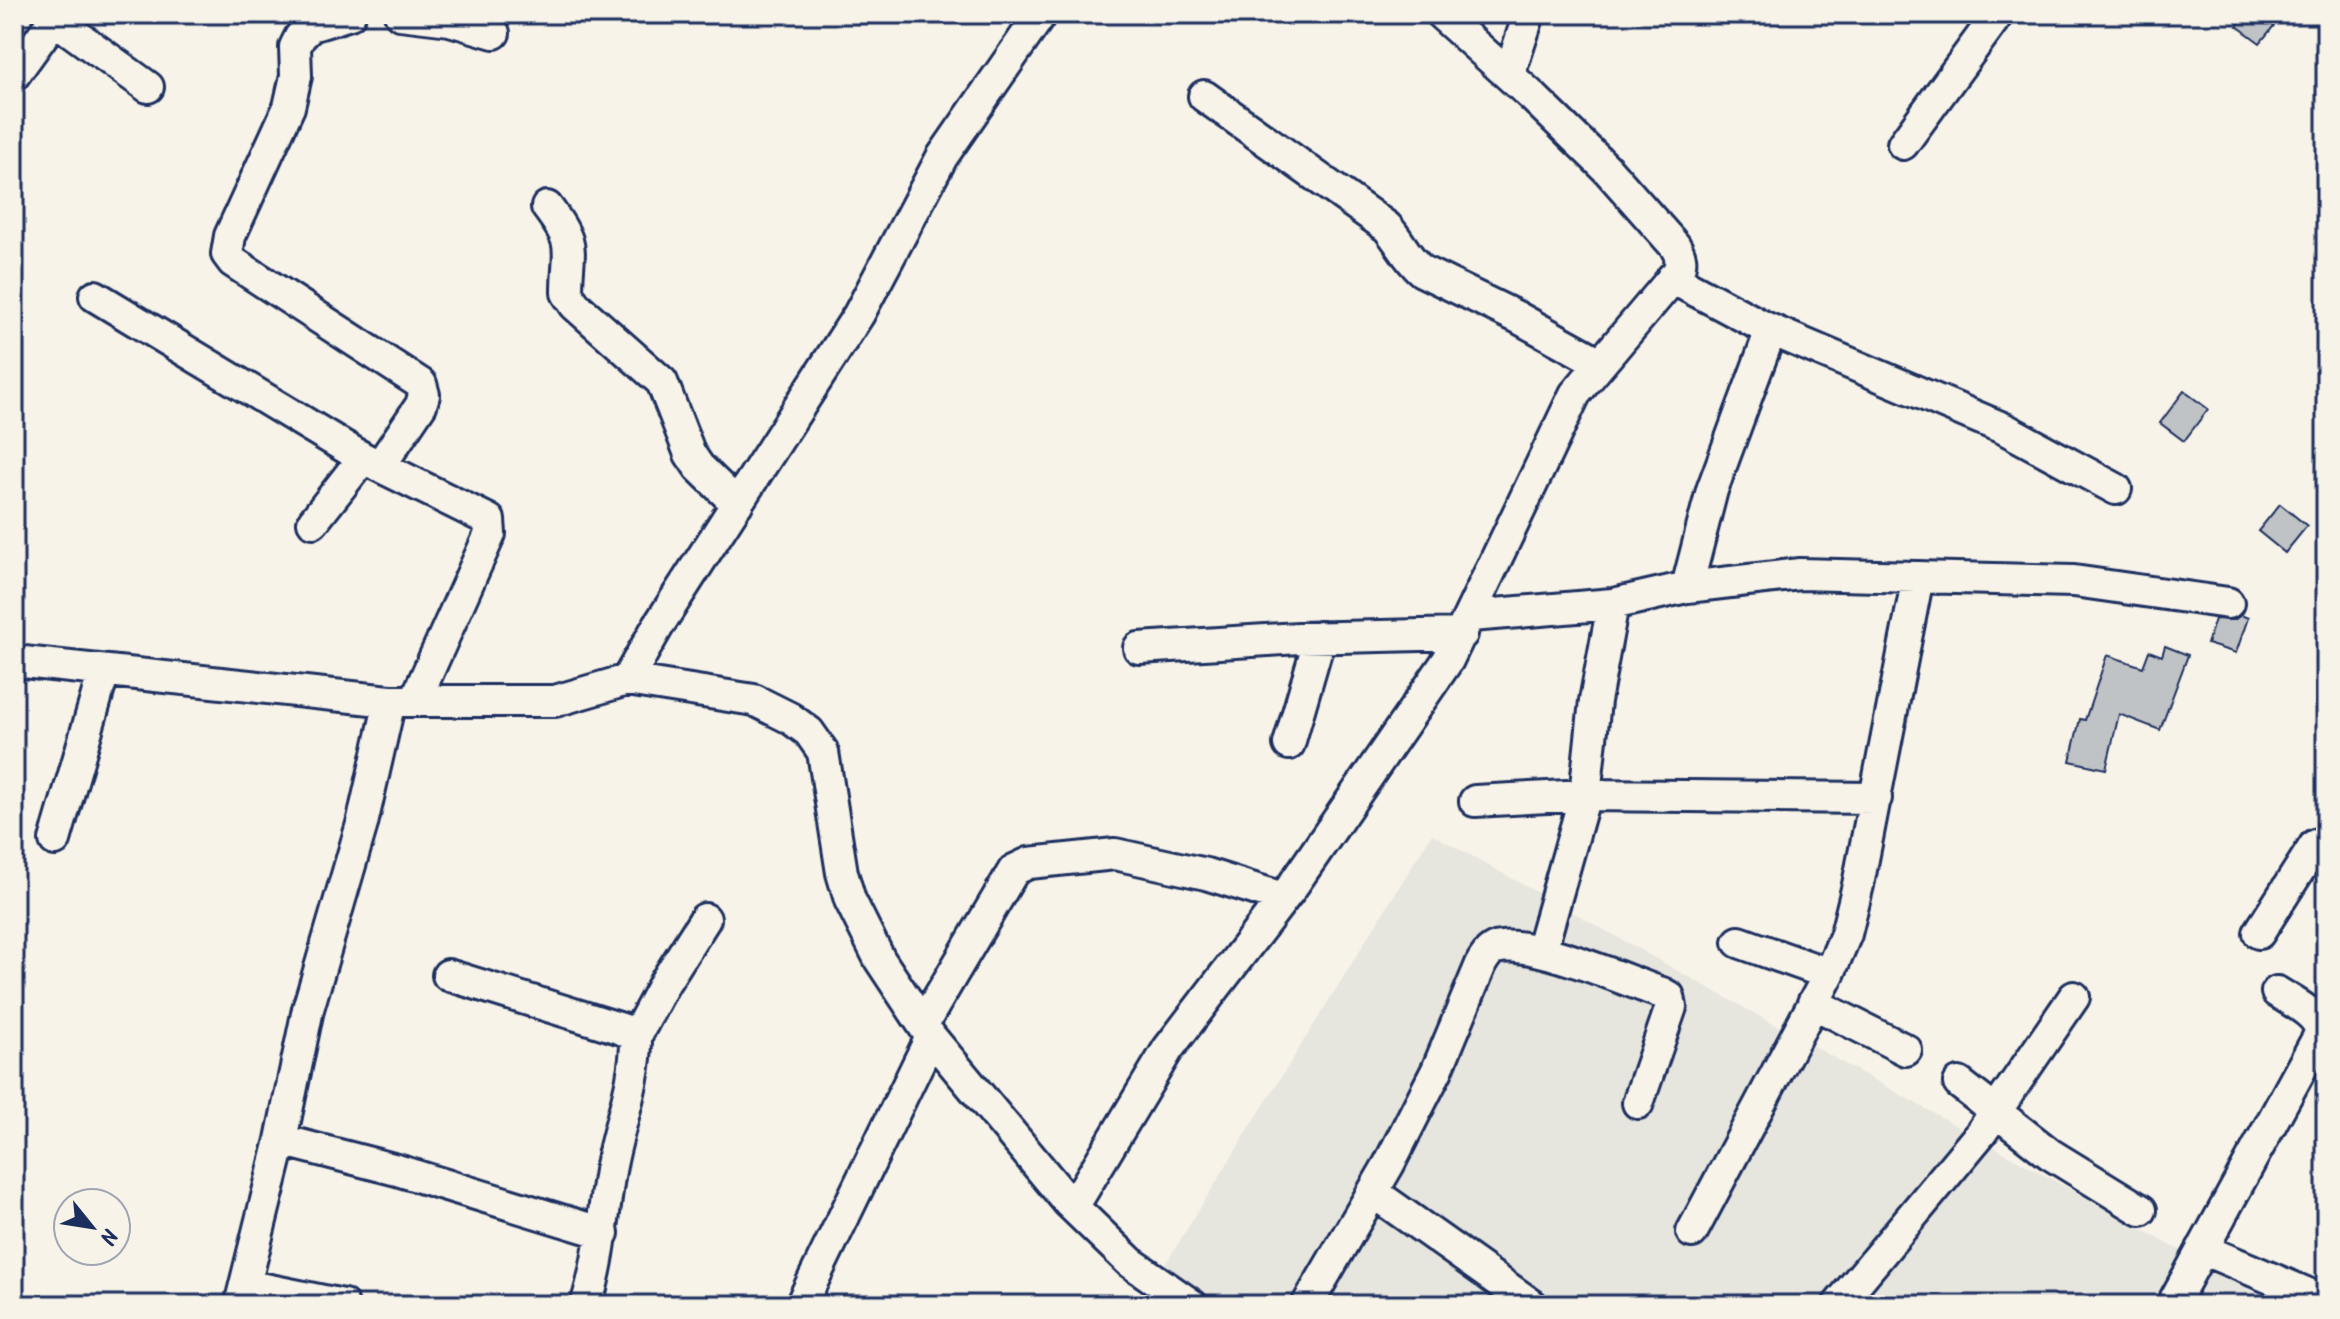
<svg xmlns="http://www.w3.org/2000/svg" width="2340" height="1319" viewBox="0 0 2340 1319" font-family="Kalam,sans-serif">
<style>
.built{fill:#e6e5de}
.building{fill:#c0c3c5;stroke:#1b2f5e;stroke-width:2}
.lines{fill:none;stroke-linecap:round;stroke-linejoin:round}
.minor-casing{stroke:#1b2f5e;stroke-width:36}
.minor{stroke:#f7f3e8;stroke-width:30}
</style>
<rect width="100%" height="100%" fill="#f7f3e8"/>
<filter id="ink" filterUnits="userSpaceOnUse"><feTurbulence type="fractalNoise" baseFrequency=".0125" numOctaves="2"/><feDisplacementMap in="SourceGraphic" scale="16" xChannelSelector="R" yChannelSelector="G"/><feConvolveMatrix kernelMatrix="1 2 1 2 8 2 1 2 1" color-interpolation-filters="sRGB"/></filter>
<g filter="url(#ink)">
<!-- built -->
<path class="built" d="M1432 834 2278 1305H1140Z"/>
<!-- building -->
<path class="building" d="M2246 14H2266L2277 22 2260 43 2237 26Z
M2184 391 2208 409 2184 441 2160 423Z
M2280 504 2307 526 2285 553 2258 531Z
M2241 615 2248 618 2236 653 2207 644 2215 619 2234 620Z
M2165 646 2188 655 2160 730 2119 714 2106 769 2070 761 2080 719 2085 720 2107 655 2143 667 2149 651 2162 656Z"/>
<g class="lines">
<!-- minor casing -->
<g class="minor-casing">
<path id="minor" d="M350 14 311 26 300 37 295 47 296 76 289 107 230 236 227 254 233 262 421 384 424 395 421 405 380 466
M400 14 450 20 494 33
M54 19 148 87
M14 75 58 14
M1509 75 1529 14
M1204 96 1387 227C1400 241 1407 259 1422 271L1517 317 1600 363
M1903 144 1998 14
M547 207C578 248 567 247 567 293L575 305 662 382 690 454 699 467 737 504
M1672 278 1762 326 1767 332V341L1712 490 1687 587
M95 296 363 458 489 520 490 534 415 701
M1762 326 2005 429 2116 489
M313 522 363 458
M1471 616 1613 604 1687 587 1800 574 2074 581 2228 603
M1139 648 1299 638 1462 634
M14 661 390 701H555L627 680 754 700 790 718 809 732 823 752 842 873 850 900 880 960 931 1037 1068 1202 1130 1262 1192 1305
M627 680 658 626 859 314 942 157 1041 14
M1289 744 1320 637
M1475 801 1585 795 1876 798
M55 840 104 671
M2259 933 2315 845 2326 841
M1739 942 1829 974
M1541 951 1585 795 1595 701 1613 604
M448 975 622 1029 636 1036C637 1084 616 1130 609 1177 602 1221 600 1262 586 1305
M1813 1003 1906 1050
M923 1024 1014 870 1029 863 1115 854 1206 874 1283 898
M636 1036 665 982 705 919
M1959 1083 2050 1154 2141 1210
M281 1140 397 1170 603 1233
M1374 1193 1532 1305
M1073 1207 1168 1049 1289 891 1448 660 1575 394 1678 272C1682 261 1681 256 1675 246L1607 169 1533 97 1441 14
M1692 1232 1829 974 1846 934 1858 885 1918 577
M2202 1249 2313 1296
M245 1285 343 1305
M240 1305 281 1140 308 1009 362 824 390 701
M801 1305 931 1037
M1307 1305 1389 1164 1437 1070 1482 962C1487 954 1491 948 1501 947 1538 942 1624 980 1662 993L1669 997 1671 1007 1638 1103
M1838 1305 1981 1133 2074 997
M2172 1305 2320 1034C2321 1014 2292 1002 2277 992"/>
</g>
<!-- minor -->
<use href="#minor" class="minor"/>
</g>
</g>
<!-- margin -->
<rect width="2340" height="1319" fill="none" stroke="#f7f3e8" stroke-width="48"/>
<rect x="24" y="24" width="2292" height="1271" fill="none" stroke="#1b2f5e" stroke-width="3" filter="url(#ink)"/>
<!-- north arrow -->
<g transform="translate(92 1227) rotate(120)"><circle r="38" fill="#f7f3e8" stroke="#9fa5b1" stroke-width="2"/>
<path d="M0-6L14 30L0 20L-14 30Z" fill="#1b2f5e"/>
<text y="-12" font-size="22" font-weight="bold" text-anchor="middle" fill="#1b2f5e">N</text>
</g>
</svg>
